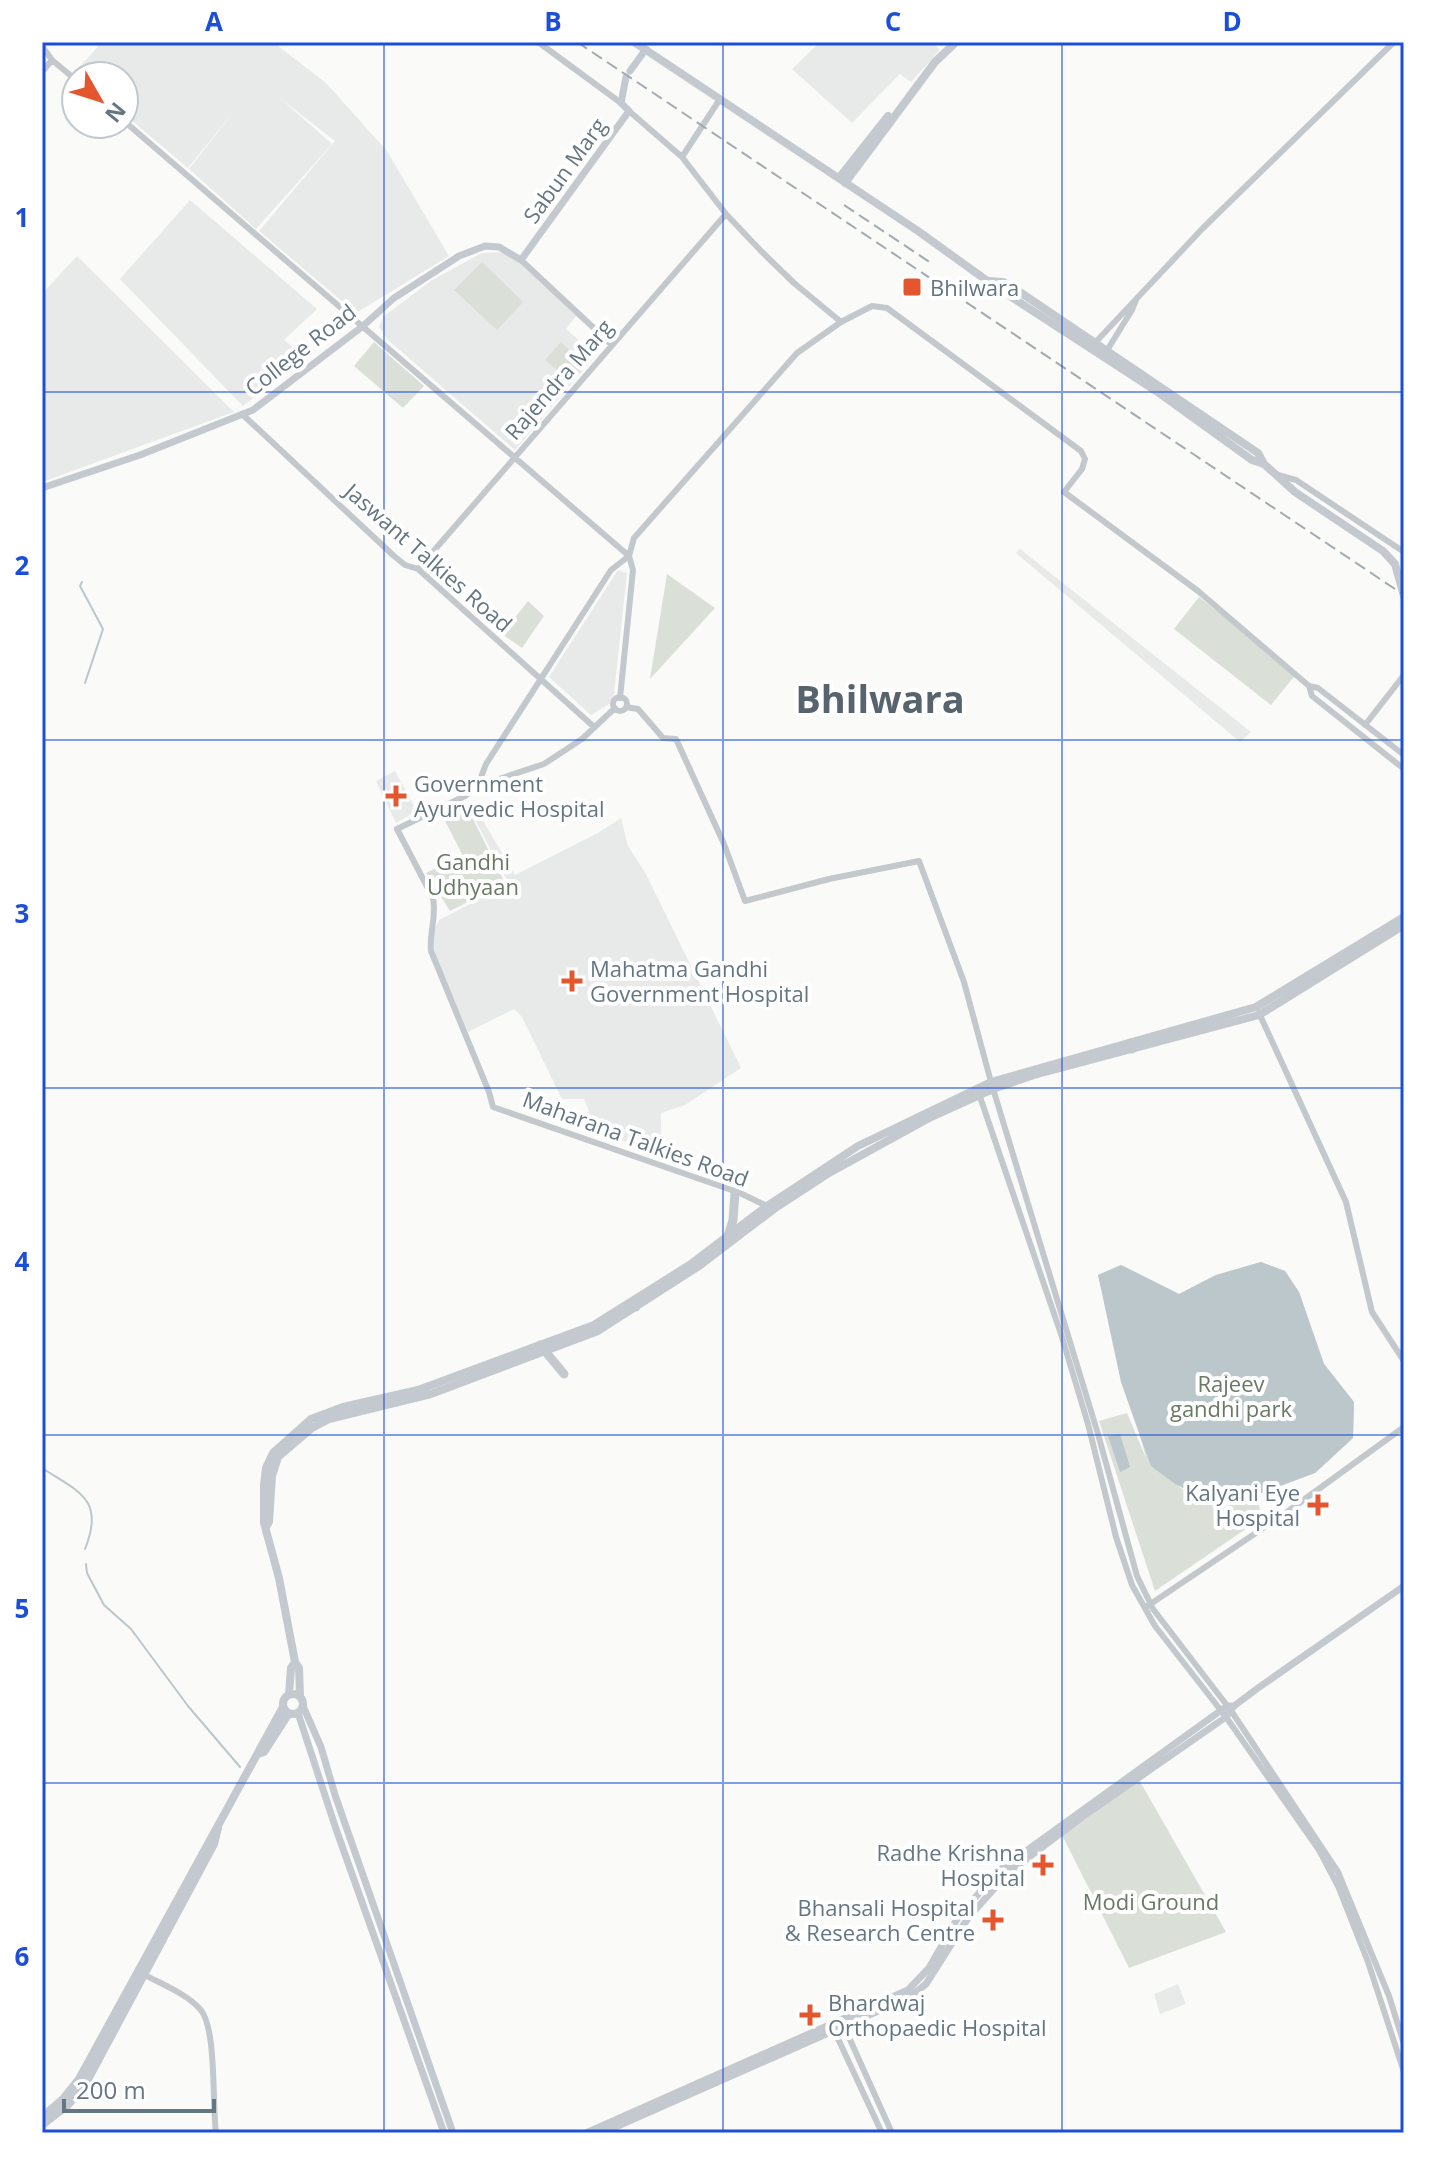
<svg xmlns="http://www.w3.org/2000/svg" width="1446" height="2175" viewBox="0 0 1446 2175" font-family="'Open Sans',sans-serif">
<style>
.built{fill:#e8e9e9}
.green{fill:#dadfd7}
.water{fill:#bbc7cb}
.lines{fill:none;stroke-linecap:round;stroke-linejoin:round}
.stream{stroke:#bbc7cb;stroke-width:2}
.tertiary{stroke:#c3c8cc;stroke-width:6}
.secondary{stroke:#c3c9ce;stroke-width:7}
.primary{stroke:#c3c9ce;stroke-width:8}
.trunk{stroke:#c3c9ce;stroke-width:9}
.rail{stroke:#a2aab0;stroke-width:2;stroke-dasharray:12 6;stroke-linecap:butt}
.grid{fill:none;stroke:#1d4ed8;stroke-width:2;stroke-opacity:0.55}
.poi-dot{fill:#e4572e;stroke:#fff;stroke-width:3}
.labels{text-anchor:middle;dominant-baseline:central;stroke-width:8;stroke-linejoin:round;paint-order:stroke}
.street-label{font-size:22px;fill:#657683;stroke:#fff}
.poi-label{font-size:22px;fill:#657683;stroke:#fff;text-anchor:start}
.park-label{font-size:22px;fill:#687a64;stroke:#fff}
.town-label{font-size:38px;font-weight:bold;fill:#57646e;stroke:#fff}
.neatline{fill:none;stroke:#1d4ed8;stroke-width:3}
.grid-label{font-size:26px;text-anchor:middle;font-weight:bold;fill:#1d4ed8}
</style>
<rect width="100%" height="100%" fill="#fafaf8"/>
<!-- built -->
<path class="built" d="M102 42H273L326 83 387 151 449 256 356 313 259 231 335 141 281 99 332 144 256 229 189 169 236 109 188 168 124 114V76H80L75 72Z
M820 42H932L940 50 911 82 900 74 852 123 792 69Z
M190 200 317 309 284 340 307 358 243 406 120 279Z
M500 252 519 261 580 311 566 329 596 355 515 450 388 340 379 327 383 317 432 280 482 253Z
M77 256 234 412 42 482V294Z
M1020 549 1251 732 1240 742 1016 553Z
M618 570 627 573 614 694 611 703 591 715 549 677Z
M395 771 417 811 396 823 376 781Z
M472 802 515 875 598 833 621 818 628 846 646 874 741 1068 685 1105 661 1113V1152L574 1126 589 1111 584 1099H562L522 1017 514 1009 468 1032 435 956 433 932 439 920 509 884 467 805Z
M1178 1984 1186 2004 1160 2014 1154 1994Z"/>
<!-- green -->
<path class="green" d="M482 262 523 302 497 330 454 290Z
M374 342 424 386 403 408 354 366Z
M561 342 586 365 571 382 545 360Z
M667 574 715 608 650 679Z
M1199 597 1297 673 1271 705 1174 629Z
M528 601 544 616 522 648 502 634Z
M466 805 505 883 450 911 426 873 462 854 442 815 450 808Z
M1261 1262 1285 1271 1299 1292 1324 1364 1354 1402 1353 1438 1315 1473 1240 1501 1221 1504 1203 1498 1176 1484C1203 1507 1223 1512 1257 1498L1262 1518 1155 1591 1099 1421 1127 1413 1146 1458 1098 1275 1121 1265 1179 1294 1216 1275Z
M1138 1778 1226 1932 1129 1968 1062 1835Z"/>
<!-- water -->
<path class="water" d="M1261 1262 1285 1271 1299 1292 1324 1364 1354 1402 1353 1438 1315 1473 1240 1501 1221 1504 1203 1498 1175 1484 1151 1466 1141 1439 1121 1382 1098 1275 1121 1265 1179 1294 1216 1275Z
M1120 1434 1130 1467 1120 1472 1108 1436Z"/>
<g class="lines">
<!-- stream -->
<path class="stream" d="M82 582 80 586 103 629 85 683
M42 1468C79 1492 105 1499 85 1549
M86 1564 87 1573 104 1605 131 1629 188 1706 240 1767"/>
<!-- tertiary -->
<path class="tertiary" d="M538 42 621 103
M42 46 52 60 76 80
M42 72 52 60
M629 111 682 157 726 214 761 251 794 283 841 322
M124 121 629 556
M682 157 720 99
M521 260 612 345
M1092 346 1203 228 1394 42
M1106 352 1132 310 1136 300
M242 414 394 556 405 565 418 569 593 726
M1278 475 1296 480 1404 552
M418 569 726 214
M1309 686 1318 688 1404 755
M613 704a7 7 0 1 1 14 0a7 7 0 1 1-14 0Z
M620 698 633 570 629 556 634 538 797 353 841 322 872 306 887 308 1081 451 1085 459 1082 469 1064 492 1198 591 1309 686 1312 696 1404 769
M626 707 638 709 663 738 676 739 724 844 745 901 829 879 919 861 964 982 991 1082 1098 1434 1137 1576 1153 1609 1232 1712 1338 1872 1389 1996 1404 2044
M615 708 582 739 544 764 478 786 465 796 397 829 433 898C437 916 429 933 431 951L489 1092 493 1107 740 1193 767 1206
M1365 725 1404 675
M478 785 486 764 611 570 629 556
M1259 1013 1346 1202 1372 1312 1404 1361
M978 1091 1061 1334 1088 1424 1116 1537 1132 1585 1155 1626 1226 1717 1319 1850 1338 1886 1368 1962 1404 2072
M1146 1607 1287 1512 1404 1427
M141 1973C159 1983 186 1993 200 2009 217 2027 212 2105 216 2133
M843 2024 892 2133
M833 2028 882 2133"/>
<!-- secondary -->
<path class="secondary" d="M630 71 646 49
M42 488 140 455 253 410 363 326 394 298 459 256 485 246 499 247 521 260 629 111 621 103 626 77
M303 1706 321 1747 335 1795 453 2133
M298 1713 336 1829 444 2133
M586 2133 908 1990 929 1968 957 1919 997 1872 1227 1706H1234
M602 2133 910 1997 926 1984 968 1918 1009 1872 1085 1815 1226 1717 1234 1706 1258 1688 1404 1586"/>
<!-- primary -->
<path class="primary" d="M634 42 918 231 993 285 1159 393 1252 460 1264 464 1295 492 1383 551 1395 564 1404 596
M839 178 888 116
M845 183 935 62 956 42
M989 281 1003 282 1017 290 1258 453 1264 464
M266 1527 269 1522 272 1476 278 1457 312 1428 329 1419 431 1394 598 1331 699 1266 774 1209 829 1173 931 1117 993 1089 1034 1075 1259 1015 1404 925
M283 1704a10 10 0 1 1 20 0a10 10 0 1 1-20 0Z
M289 1694 291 1668 295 1662
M300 1696 299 1668 295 1662 279 1578 264 1523V1485L266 1468 273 1453 311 1419 343 1407 418 1390 594 1325 691 1264 767 1206 858 1146 991 1082 1256 1007 1404 917
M258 1754 264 1752 289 1713
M42 2117 63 2099 79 2079 283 1707
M42 2125 68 2105 85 2085 214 1844 218 1828"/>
<!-- trunk -->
<path class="trunk" d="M1130 1043 1132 1049
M728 1236 733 1220 735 1192
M633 1302 636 1307
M540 1345 564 1374"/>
<!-- rail -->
<path class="rail" d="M577 42 1404 595
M844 205 931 263"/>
</g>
<!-- grid -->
<path class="grid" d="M384 42V2133M723 42V2133M1062 42V2133M42 392H1404M42 740H1404M42 1088H1404M42 1435H1404M42 1783H1404"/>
<!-- markers -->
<g class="poi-dot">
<rect x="902" y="277" width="20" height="20" rx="4"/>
<path d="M392 784h8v8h8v8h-8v8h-8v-8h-8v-8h8z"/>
<path d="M568 969h8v8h8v8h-8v8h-8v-8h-8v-8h8z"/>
<path d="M1314 1493h8v8h8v8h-8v8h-8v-8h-8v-8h8z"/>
<path d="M1039 1853h8v8h8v8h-8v8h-8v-8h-8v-8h8z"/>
<path d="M989 1908h8v8h8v8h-8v8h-8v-8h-8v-8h8z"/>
<path d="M806 2003h8v8h8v8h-8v8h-8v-8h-8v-8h8z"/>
</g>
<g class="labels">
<!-- street labels -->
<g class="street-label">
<text transform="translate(564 170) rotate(-54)">Sabun Marg</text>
<text transform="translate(300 349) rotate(-38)">College Road</text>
<text transform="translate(558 379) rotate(-49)">Rajendra Marg</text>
<text transform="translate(429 557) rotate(41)">Jaswant Talkies Road</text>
<text transform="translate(636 1138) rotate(20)">Maharana Talkies Road</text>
</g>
<!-- poi labels -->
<g class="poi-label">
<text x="930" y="287">Bhilwara</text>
<text x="414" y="783">Government<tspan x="414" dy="25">Ayurvedic Hospital</tspan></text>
<text x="590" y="968">Mahatma Gandhi<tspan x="590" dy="25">Government Hospital</tspan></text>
<text x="1300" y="1492" text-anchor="end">Kalyani Eye<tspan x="1300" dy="25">Hospital</tspan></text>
<text x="1025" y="1852" text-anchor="end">Radhe Krishna<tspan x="1025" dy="25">Hospital</tspan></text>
<text x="975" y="1907" text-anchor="end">Bhansali Hospital<tspan x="975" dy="25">&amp; Research Centre</tspan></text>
<text x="828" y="2002">Bhardwaj<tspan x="828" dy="25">Orthopaedic Hospital</tspan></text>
</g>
<!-- park labels -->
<g class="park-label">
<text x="473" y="861">Gandhi<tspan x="473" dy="25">Udhyaan</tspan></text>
<text x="1231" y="1383">Rajeev<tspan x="1231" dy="25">gandhi park</tspan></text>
<text x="1151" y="1901">Modi Ground</text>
</g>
<!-- town labels -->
<g class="town-label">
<text x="880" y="698">Bhilwara</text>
</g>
</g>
<!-- border -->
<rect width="1446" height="2175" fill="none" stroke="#ffffff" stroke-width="88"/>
<!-- north arrow -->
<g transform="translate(100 100) rotate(129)"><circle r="38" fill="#ffffff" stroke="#c1c8cd" stroke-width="2"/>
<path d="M0-6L14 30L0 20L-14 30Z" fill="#e4572e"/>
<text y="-12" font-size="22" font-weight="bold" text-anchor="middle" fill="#657683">N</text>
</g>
<!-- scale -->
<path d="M64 2099v12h150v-12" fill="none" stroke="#657683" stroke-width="4"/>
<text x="76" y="2099" font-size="24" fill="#657683" stroke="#ffffff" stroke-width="6" paint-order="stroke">200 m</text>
<rect x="44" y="44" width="1358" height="2087" class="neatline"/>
<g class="grid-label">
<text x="214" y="31">A</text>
<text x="553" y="31">B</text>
<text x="893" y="31">C</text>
<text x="1232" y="31">D</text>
<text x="22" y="227">1</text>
<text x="22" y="575">2</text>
<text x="22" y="923">3</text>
<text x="22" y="1271">4</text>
<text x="22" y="1618">5</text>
<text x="22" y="1966">6</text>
</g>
</svg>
